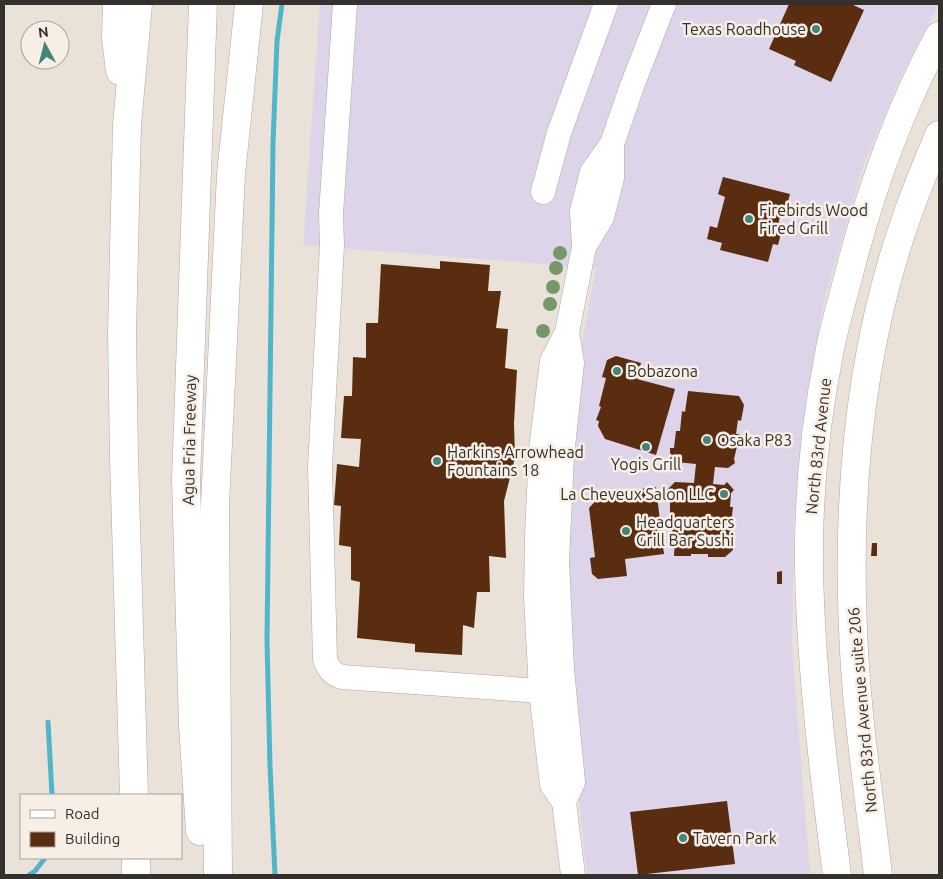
<svg xmlns="http://www.w3.org/2000/svg" width="943" height="879" viewBox="0 0 943 879" font-family="Ubuntu,sans-serif">
<style>
.commercial{fill:#ddd4ea}
.lines{fill:none;stroke-linecap:round;stroke-linejoin:round}
.stream{stroke:#50b5c9;stroke-width:5}
.building{fill:#5a2d10}
.minor-casing{stroke:#b0a79f;stroke-width:25}
.major-casing{stroke:#b0a79f;stroke-width:29}
.highway-casing{stroke:#b0a79f;stroke-width:29}
.minor{stroke:#fff;stroke-width:24}
.major{stroke:#fff;stroke-width:28}
.highway{stroke:#fff;stroke-width:28}
.tree{fill:#759769}
.poi-dot{fill:#438678;stroke:#f7eee6;stroke-width:2}
.labels{text-anchor:middle;dominant-baseline:central;stroke-width:5;stroke-linejoin:round;paint-order:stroke}
.poi-label{font-size:16px;fill:#34302d;stroke:#f7eee6;text-anchor:start}
.street-label{font-size:16px;fill:#34302d;stroke:#f7eee6}
</style>
<rect width="100%" height="100%" fill="#eae1d9"/>
<!-- commercial -->
<path class="commercial" d="M320 4H939L901 76 863 166 824 301 802 428 794 520 792 646 810 875H587L575 767 562 626 573 394 596 268 303 245Z"/>
<g class="lines">
<!-- stream -->
<path class="stream" d="M48 722 52 795
M29 875 35 871 45 858
M275 875 270 766 267 641 273 143 277 41 282 4"/>
</g>
<!-- building -->
<path class="building" d="M789 4H851L864 10 831 82 794 65 796 61 769 49Z
M723 177 790 194 785 213 781 212 777 229 782 230 778 245 773 244 768 262 720 250 722 243 707 239 710 226 717 228 725 197 718 194Z
M440 261 490 265 488 291H501L496 328 508 329 505 368 517 370 514 423 515 458 504 501 506 558 489 556 490 592H477L474 628 463 625 462 655 415 652V644L357 638 360 582 351 580V547L339 545 341 506 334 505 337 464 359 467 361 439 341 438 344 396H352L353 357 366 358V323H378L381 264 440 269Z
M616 356 641 363 637 379 675 389 656 455 605 439 598 426 599 421 596 420 601 407 599 406 606 378 602 377 607 360Z
M688 391 739 396 744 405 741 421 738 420 736 434H740L734 459 735 463 728 468 715 467 713 484 724 485 727 482 734 490 731 493 730 507H733L730 533 734 534 733 550 725 557H708V554H691V556H674L675 534H672L673 514H670V496L666 495 667 490 675 482 694 483 696 464 676 462 670 453V448H674L676 431H680L682 411 685 412Z
M656 487 664 554 625 559 627 576 598 579 592 574 590 558 595 557 589 508 602 494Z
M872 543H877V556H871Z
M782 571V584H777V572Z
M727 801 735 864 638 875 630 812Z"/>
<g class="lines">
<!-- minor casing -->
<g class="minor-casing">
<path id="minor" d="M345 4 331 214 332 245 320 466 325 660C329 669 332 674 342 677L541 691 563 689
M543 192 559 133 606 4
M584 247 602 217 612 178V144
M564 802 573 782 562 669 557 561 562 456 572 363 567 332
M573 875 564 802 552 785 541 691 536 598 537 535 541 449 552 361 567 332 584 247 582 211 592 172 612 144 632 86 664 4"/>
</g>
<!-- major casing -->
<g class="major-casing">
<path id="major" d="M837 875C824 774 811 672 809 569 808 498 815 424 829 354 834 326 843 298 850 270 871 189 899 110 939 36
M878 875C869 794 856 712 853 630 847 491 860 348 907 216 917 188 928 161 939 135"/>
</g>
<!-- highway casing -->
<g class="highway-casing">
<path id="highway" d="M117 4 116 38 120 71
M134 795 124 458 122 333 127 125 138 4
M200 831 193 725 186 480 203 4
M136 858V875
M218 875 215 505 231 174 249 4"/>
</g>
<!-- minor -->
<use href="#minor" class="minor"/>
<!-- major -->
<use href="#major" class="major"/>
<!-- highway -->
<use href="#highway" class="highway"/>
</g>
<!-- trees -->
<g class="tree">
<circle cx="560" cy="253" r="7"/>
<circle cx="556" cy="268" r="7"/>
<circle cx="553" cy="287" r="7"/>
<circle cx="550" cy="304" r="7"/>
<circle cx="543" cy="331" r="7"/>
</g>
<!-- markers -->
<g class="poi-dot">
<circle cx="816" cy="29" r="5"/>
<circle cx="749" cy="219" r="5"/>
<circle cx="617" cy="371" r="5"/>
<circle cx="707" cy="440" r="5"/>
<circle cx="646" cy="447" r="5"/>
<circle cx="437" cy="461" r="5"/>
<circle cx="724" cy="494" r="5"/>
<circle cx="626" cy="531" r="5"/>
<circle cx="683" cy="838" r="5"/>
</g>
<g class="labels">
<!-- poi labels -->
<g class="poi-label">
<text x="806" y="29" text-anchor="end">Texas Roadhouse</text>
<text x="759" y="210">Firebirds Wood<tspan x="759" dy="18">Fired Grill</tspan></text>
<text x="627" y="371">Bobazona</text>
<text x="717" y="440">Osaka P83</text>
<text x="447" y="452">Harkins Arrowhead<tspan x="447" dy="18">Fountains 18</tspan></text>
<text x="646" y="464" text-anchor="middle">Yogis Grill</text>
<text x="714" y="494" text-anchor="end">La Cheveux Salon LLC</text>
<text x="636" y="522">Headquarters<tspan x="636" dy="18">Grill Bar Sushi</tspan></text>
<text x="693" y="838">Tavern Park</text>
</g>
<!-- street labels -->
<g class="street-label">
<text transform="translate(189 440) rotate(-89)">Agua Fria Freeway</text>
<text transform="translate(818 446) rotate(-84)">North 83rd Avenue</text>
<text transform="translate(862 710) rotate(-95)">North 83rd Avenue suite 206</text>
</g>
</g>
<!-- border -->
<rect width="943" height="879" fill="none" stroke="#34302d" stroke-width="10"/>
<!-- legend -->
<rect x="20" y="794" width="162" height="65" fill="#f7eee6" stroke="#a9a29c"/>
<rect x="30" y="810" width="25" height="8" fill="#ffffff" stroke="#a9a29c"/>
<text x="65" y="819" font-size="15" fill="#34302d">Road</text>
<rect x="30" y="832" width="25" height="15" fill="#5a2d10" stroke="#a9a29c"/>
<text x="65" y="844" font-size="15" fill="#34302d">Building</text>
<!-- north arrow -->
<g transform="translate(45 45) rotate(353)"><circle r="24" fill="#f7eee6" stroke="#a9a29c"/>
<path d="M0-4L9 19L0 12L-9 19Z" fill="#438678"/>
<text y="-8" font-size="14" font-weight="bold" text-anchor="middle" fill="#34302d">N</text>
</g>
</svg>
